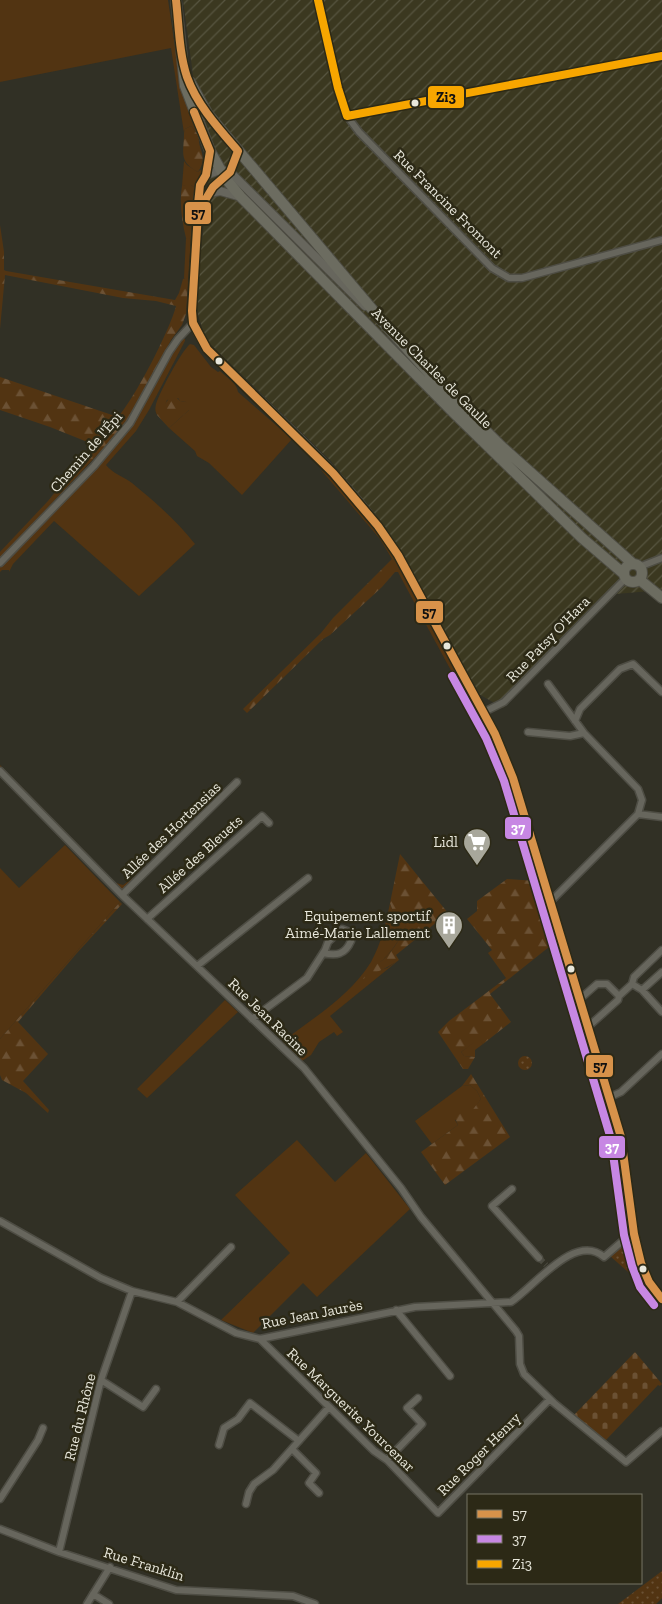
<svg xmlns="http://www.w3.org/2000/svg" width="662" height="1604" viewBox="0 0 662 1604" font-family="'Zilla Slab',serif">
<style>
.industrial{fill:url(#industrial-furrows)}
.grass{fill:#523412}
.forest{fill:url(#forest-firs)}
.cemetery{fill:url(#cemetery-stones)}
.park{fill:url(#park-dots)}
.lines{fill:none;stroke-linecap:round;stroke-linejoin:round}
.minor-tunnel{stroke:#4c4b40;stroke-width:6;stroke-dasharray:6 3;stroke-linecap:butt}
.minor-casing{stroke:#4e4d44;stroke-width:9}
.tertiary-casing{stroke:#4e4d44;stroke-width:10}
.primary-casing{stroke:#4e4d44;stroke-width:12}
.minor{stroke:#67665d;stroke-width:6}
.tertiary{stroke:#67665d;stroke-width:8}
.primary{stroke:#6c6c60;stroke-width:10}
.bus-1-casing{stroke:#2c2916;stroke-width:11}
.bus-2-casing{stroke:#2c2916;stroke-width:11}
.bus-3-casing{stroke:#2c2916;stroke-width:11}
.bus-1{stroke:#d7924a;stroke-width:8}
.bus-2{stroke:#c787e3;stroke-width:8}
.bus-3{stroke:#f7a600;stroke-width:8}
.bus-dot{fill:#e8e7db;stroke:#2c2916;stroke-width:2}
.labels{text-anchor:middle;dominant-baseline:central;stroke-width:5;stroke-linejoin:round;paint-order:stroke}
.street-label{font-size:15px;fill:#e8e7db;stroke:#2c2916}
.poi-label{font-size:15px;fill:#e8e7db;stroke:#2c2916;text-anchor:end}
.line-badge{stroke:#2c2916;stroke-width:2}
.badge-label{font-size:14px;text-anchor:middle;font-weight:bold;fill:#fff}
.pale-badge-label{font-size:14px;text-anchor:middle;font-weight:bold;fill:#111}
</style>
<defs>
<pattern id="industrial-furrows" width="10" height="10" patternUnits="userSpaceOnUse" patternTransform="scale(1.25)"><rect width="10" height="10" fill="#3b3820"/><path d="M-1 1l2-2M0 10L10 0M9 11l2-2" fill="none" stroke="#575540"/></pattern>
<pattern id="forest-firs" width="22" height="20" patternUnits="userSpaceOnUse" patternTransform="scale(1.25)"><rect width="22" height="20" fill="#523412"/><path d="M5 1l3.5 6h-7zM16 11l3.5 6h-7z" fill="#6b5134"/></pattern>
<pattern id="cemetery-stones" width="16" height="16" patternUnits="userSpaceOnUse" patternTransform="scale(1.25)"><rect width="16" height="16" fill="#523412"/><path d="M2 7V4a2 2 0 0 1 4 0v3zM10 15v-3a2 2 0 0 1 4 0v3z" fill="#6b5134"/></pattern>
<pattern id="park-dots" width="8" height="8" patternUnits="userSpaceOnUse" patternTransform="scale(1.25)"><rect width="8" height="8" fill="#523412"/><path d="M2 2h.1M6 6h.1" fill="none" stroke="#6b5134" stroke-width="1.8" stroke-linecap="round"/></pattern>
</defs>
<rect width="100%" height="100%" fill="#313025"/>
<!-- industrial -->
<path class="industrial" d="M183 0H662V590L616 594 503 708 477 693 404 557 376 515 330 460 206 340 195 305 211 159 193 75Z"/>
<!-- grass -->
<path class="grass" d="M0 0H168L181 88 199 136 191 126 185 129 184 133 171 48 0 82Z
M184 161 187 165 198 172 200 170 202 171 195 188 191 185 182 186Z
M191 236 188 281 184 278 186 238 189 239Z
M183 339H185V341L149 410 136 431 106 465C112 473 124 477 132 483 155 502 177 521 195 544L139 596 54 521 13 564 9 572V570H2L0 572V567L133 425 173 351 178 343Z
M190 344 194 345 211 367 218 372 220 371C226 377 237 383 238 392L292 439 242 495 209 463 197 456 195 451 169 428 189 410 186 402 180 401 178 398 167 400 164 408 157 415C155 411 155 409 156 404 160 392 180 353 190 344Z
M321 470 326 473C347 497 384 531 395 560L392 559 380 539Z
M432 629 494 743 491 744 429 630Z
M0 765 116 883 123 885 133 878 246 769 122 890 117 887 0 767Z
M65 845 120 902 0 1039V868L19 888Z
M390 903 395 917 407 916C409 929 392 951 383 960L379 963 375 959 378 970 387 968 399 960 330 1016 343 1032 337 1036 334 1032 319 1042 311 1055 302 1061 282 1042C313 1018 350 996 371 962 381 944 386 923 390 903Z
M225 1000 238 1012 147 1098 137 1089Z
M479 1038 483 1044 475 1050V1057L464 1056 461 1052Z
M470 1085 477 1091 481 1099 472 1112 465 1113 455 1120 458 1125 432 1144 415 1121 462 1086Z
M297 1140 335 1182 366 1153 410 1209 317 1297 303 1283 253 1333 221 1320 290 1253 235 1195Z"/>
<!-- forest -->
<path class="forest" d="M191 126 199 136C197 149 209 156 198 172 178 161 184 153 184 133L185 129Z
M186 185H191L195 188 191 236 189 240 186 238C182 221 179 203 182 186Z
M0 225 4 252V270L6 271 175 300 179 293 183 279 186 278 188 281 186 314 182 325 171 340 130 419 117 434 0 558V552L48 501 72 471 94 449 95 445 50 427 0 410V377L118 417C135 398 170 330 176 306L156 301 123 298 5 275 0 329Z
M170 397H176L180 401 186 402 189 404V410L169 428 157 415Z
M392 559 395 560 399 568 432 629 429 630 398 572H395L382 587 330 635 323 639 247 713 243 709 321 633 333 618Z
M400 854 448 913 396 955 399 960C388 968 375 972 363 979L375 958 380 962C390 956 409 928 407 916L404 915 395 917 390 903Z
M507 879 536 881 554 943 490 994 511 1022 483 1044 479 1039 461 1052 464 1056 475 1057 468 1069H463L438 1032 449 1021 506 978 488 953 492 950 467 919 477 911V901Z
M120 902 122 904 77 953 18 1022 48 1054 23 1081 49 1110 48 1113 26 1093 2 1080 0 1075V1039Z
M471 1074 510 1137 445 1185 421 1152 458 1125 454 1116 457 1112H471L481 1099 477 1091 470 1085 462 1086Z"/>
<!-- cemetery -->
<path class="cemetery" d="M635 1352 662 1384 660 1386 658 1385 606 1440 573 1416Z"/>
<!-- park -->
<path class="park" d="M518 1063a7 7 0 1 1 14 0a7 7 0 1 1-14 0Z
M627 1242 630 1243 635 1278 610 1256Z
M662 1571V1598L656 1604H618Z"/>
<g class="lines">
<!-- minor-tunnel -->
<path class="minor-tunnel" d="M539 1258 546 1265"/>
<!-- minor casing -->
<g class="minor-casing">
<path id="minor" d="M318 0 338 88 347 116 359 132 492 268 509 278H522L662 240
M347 116 662 56
M0 563 94 466 130 423 169 352 178 339 193 323
M639 567 662 558
M548 684 584 733 638 789 642 800 638 814 551 901
M484 712 504 702 626 578
M575 721 580 709 620 669 633 664 662 692
M528 732 570 736 584 733
M0 771 122 895 304 1068 401 1188 421 1217 516 1331 519 1336 520 1364 524 1374 554 1403 626 1462 662 1431
M638 814 662 817
M122 895 237 782
M147 919 262 816 269 823
M197 966 308 878
M632 984 642 990 662 972
M642 990 662 1012
M580 999 597 984H607L619 996
M252 1019 307 978 325 950 328 942 342 929 347 931 351 941C345 955 336 956 323 953
M589 1026 618 1000 619 996 632 984 634 977 662 950
M610 1097 621 1092 662 1054
M512 1189 492 1206 539 1258
M0 1221 101 1278 132 1291 177 1302 236 1333 260 1339 415 1307 511 1302C535 1286 575 1232 604 1257L626 1238 634 1234
M177 1302 231 1247
M396 1310 450 1376
M260 1339 374 1451 387 1460 438 1513 550 1399
M101 1380 143 1407 156 1389
M219 1445 224 1428 238 1419 250 1403 299 1441
M292 1449 316 1473 309 1483 319 1493
M387 1460 422 1424 407 1408 418 1398
M0 1499 38 1440 43 1428
M246 1504 249 1492 254 1484 273 1470 329 1407
M0 1529 59 1552 176 1590 293 1596 315 1604
M59 1552 101 1380 132 1291
M93 1594 109 1604
M87 1604 110 1567"/>
</g>
<!-- tertiary casing -->
<g class="tertiary-casing">
<path id="tertiary" d="M210 151 206 175 200 185 198 199V212L192 311 193 323 198 333 207 349C273 415 348 476 398 555L495 734 513 778 621 1137 634 1234 641 1263 649 1282 662 1299
M206 175 220 170 230 172 365 306
M209 193 220 191 241 197
M198 212 213 187 230 172 238 151"/>
</g>
<!-- primary casing -->
<g class="primary-casing">
<path id="primary" d="M176 0 185 86 210 151 225 178 241 197 454 413 582 538 624 574
M190 82 207 113 221 130 388 328 434 379 501 446 632 563
M624 573a9 9 0 1 1 18 0a9 9 0 1 1-18 0Z
M640 580 662 598"/>
</g>
<!-- minor -->
<use href="#minor" class="minor"/>
<!-- tertiary -->
<use href="#tertiary" class="tertiary"/>
<!-- primary -->
<use href="#primary" class="primary"/>
<!-- bus-1 casing -->
<g class="bus-1-casing">
<path id="bus-1" d="M176 0C179 26 179 53 187 77 197 105 219 129 238 151L230 172 213 187 198 212 192 311 193 323 207 349 333 473 378 526 398 555 495 734 513 778 621 1137 634 1234 641 1263 649 1282 662 1299
M194 112 210 151 206 175 200 185 198 204"/>
</g>
<!-- bus-2 casing -->
<g class="bus-2-casing">
<path id="bus-2" d="M452 676 486 738 504 781 611 1139 624 1235 632 1266 640 1287 654 1305"/>
</g>
<!-- bus-3 casing -->
<g class="bus-3-casing">
<path id="bus-3" d="M318 0 338 88 347 116 662 56"/>
</g>
<!-- bus-1 -->
<use href="#bus-1" class="bus-1"/>
<!-- bus-2 -->
<use href="#bus-2" class="bus-2"/>
<!-- bus-3 -->
<use href="#bus-3" class="bus-3"/>
</g>
<!-- icons -->
<defs>
<g id="supermarket-pin" transform="scale(1.4375)"><path d="M0 17L-7.5 6A9.5 9.5 0 1 1 7.5 6Z" fill="#a8a79b" stroke="#2c2916"/><path d="M-6-5.5h2.5l.6 2H6L4.5 2H-2.5L-4.4-4H-6ZM-1.5 3.2a1.3 1.3 0 1 0 .1 0ZM3 3.2a1.3 1.3 0 1 0 .1 0Z" fill="#fff"/></g>
<g id="building-pin" transform="scale(1.4375)"><path d="M0 17L-7.5 6A9.5 9.5 0 1 1 7.5 6Z" fill="#a8a79b" stroke="#2c2916"/><path d="M-4-6H4V6H1V3H-1V6H-4ZM-2.5-4.3h1.7v1.8h-1.7ZM.8-4.3h1.7v1.8H.8ZM-2.5-1h1.7V.8h-1.7ZM.8-1h1.7V.8H.8Z" fill="#fff"/></g>
</defs>
<g fill-rule="evenodd">
<use href="#supermarket-pin" x="477" y="842"/>
<use href="#building-pin" x="449" y="925"/>
</g>
<!-- markers -->
<g class="bus-dot">
<circle cx="415" cy="103" r="4.5"/>
<circle cx="219" cy="361" r="4.5"/>
<circle cx="447" cy="646" r="4.5"/>
<circle cx="571" cy="969" r="4.5"/>
<circle cx="643" cy="1269" r="4.5"/>
</g>
<g class="labels">
<!-- street labels -->
<g class="street-label">
<text transform="translate(448 204) rotate(45)">Rue Francine Fromont</text>
<text transform="translate(432 368) rotate(45)">Avenue Charles de Gaulle</text>
<text transform="translate(86 452) rotate(-49)">Chemin de l'Épi</text>
<text transform="translate(548 639) rotate(-46)">Rue Patsy O'Hara</text>
<text transform="translate(171 830) rotate(-44)">Allée des Hortensias</text>
<text transform="translate(200 854) rotate(-42)">Allée des Bleuets</text>
<text transform="translate(268 1017) rotate(44)">Rue Jean Racine</text>
<text transform="translate(312 1314) rotate(-11)">Rue Jean Jaurès</text>
<text transform="translate(351 1410) rotate(44)">Rue Marguerite Yourcenar</text>
<text transform="translate(80 1417) rotate(-76)">Rue du Rhône</text>
<text transform="translate(479 1454) rotate(-45)">Rue Roger Henry</text>
<text transform="translate(144 1564) rotate(17)">Rue Franklin</text>
</g>
<!-- poi labels -->
<g class="poi-label">
<text x="458" y="842">Lidl</text>
<text x="430" y="916">Equipement sportif<tspan x="430" dy="17">Aimé-Marie Lallement</tspan></text>
</g>
</g>
<g class="line-badge">
<rect x="427" y="85" width="38" height="24" rx="5" fill="#f7a600"/>
<rect x="184" y="201" width="28" height="24" rx="5" fill="#d7924a"/>
<rect x="415" y="600" width="29" height="24" rx="5" fill="#d7924a"/>
<rect x="504" y="816" width="28" height="24" rx="5" fill="#c787e3"/>
<rect x="585" y="1054" width="29" height="24" rx="5" fill="#d7924a"/>
<rect x="598" y="1135" width="28" height="24" rx="5" fill="#c787e3"/>
</g>
<g class="badge-label">
<text x="518" y="833">37</text>
<text x="612" y="1152">37</text>
</g>
<g class="pale-badge-label">
<text x="446" y="102">Zi3</text>
<text x="198" y="218">57</text>
<text x="429" y="617">57</text>
<text x="600" y="1071">57</text>
</g>
<!-- legend -->
<rect x="467" y="1494" width="175" height="90" fill="#2c2916" stroke="#777565"/>
<rect x="477" y="1510" width="25" height="8" fill="#d7924a" stroke="#777565"/>
<text x="512" y="1519" font-size="15" fill="#e8e7db">57</text>
<rect x="477" y="1535" width="25" height="8" fill="#c787e3" stroke="#777565"/>
<text x="512" y="1544" font-size="15" fill="#e8e7db">37</text>
<rect x="477" y="1560" width="25" height="8" fill="#f7a600" stroke="#777565"/>
<text x="512" y="1569" font-size="15" fill="#e8e7db">Zi3</text>
</svg>
